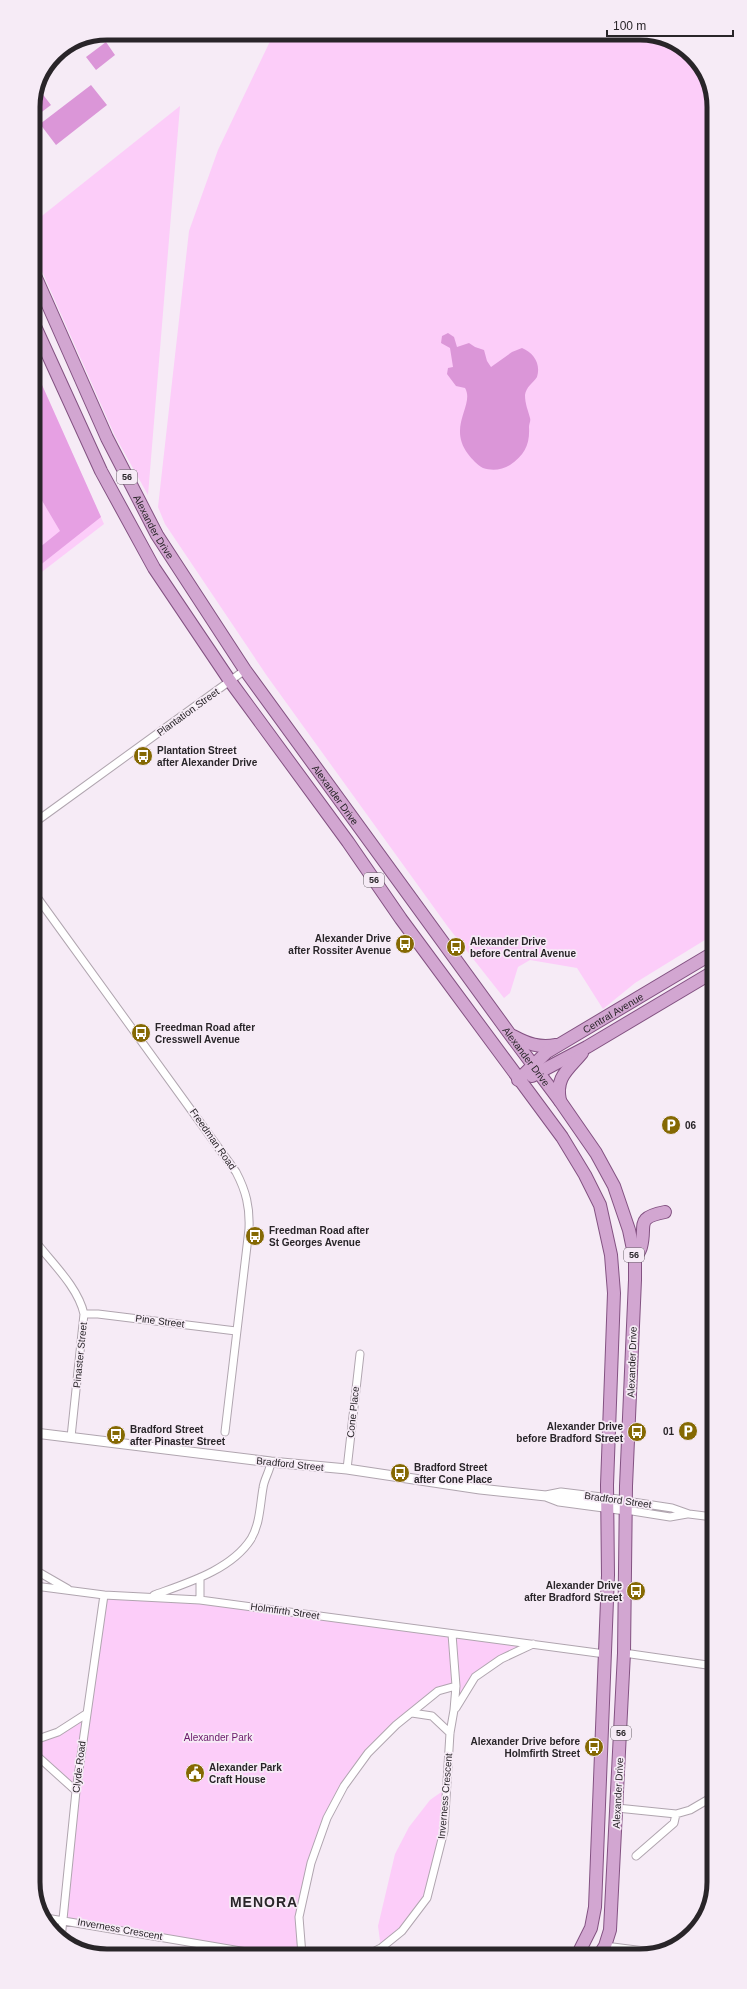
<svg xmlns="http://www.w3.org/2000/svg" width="747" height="1989" viewBox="0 0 747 1989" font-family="Arial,sans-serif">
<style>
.green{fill:#fccdf9}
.forest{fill:#e6a0e3}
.water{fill:#db96d8}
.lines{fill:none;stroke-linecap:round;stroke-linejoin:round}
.minor-casing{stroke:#b0a5af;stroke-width:9}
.tertiary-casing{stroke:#b0a5af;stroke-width:11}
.primary-casing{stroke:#835282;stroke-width:14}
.minor{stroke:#fff;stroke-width:7}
.tertiary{stroke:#fff;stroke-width:9}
.primary{stroke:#d2a6d1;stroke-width:12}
.labels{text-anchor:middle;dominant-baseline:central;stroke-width:3.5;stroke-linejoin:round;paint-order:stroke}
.shield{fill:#f6ebf6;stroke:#666066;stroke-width:1}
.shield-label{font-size:9px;font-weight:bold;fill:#292529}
.street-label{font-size:10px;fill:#292529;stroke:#f6ebf6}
.poi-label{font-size:10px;font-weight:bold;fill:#292529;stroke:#f6ebf6;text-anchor:start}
.park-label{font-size:10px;fill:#681668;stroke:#f6ebf6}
.district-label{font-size:14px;font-weight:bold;letter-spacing:1px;fill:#292529;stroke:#f6ebf6}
.rim{fill:none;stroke:#292529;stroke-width:5}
</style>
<rect width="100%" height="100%" fill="#f6ebf6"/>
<!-- green -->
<path class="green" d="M274 33H645L685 48 711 87 713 935 635 983 603 1009 577 968 530 960 518 967 510 993 504 998 448 927 267 676 165 524 158 507 189 231 218 150Z
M180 106 148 495 115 436 33 251V223Z
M34 367 104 524 34 578Z
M104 1595 150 1596 534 1643 475 1677 454 1710 456 1686 438 1691 368 1753 327 1818 299 1917 302 1955H265L64 1919 76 1791 35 1754V1740L86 1714Z
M447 1788 444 1831 427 1898 402 1931 381 1948 378 1926 395 1854 409 1827 430 1800Z"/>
<!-- forest -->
<path class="forest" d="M34 367 101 517 34 570V552L60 531 34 487Z"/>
<!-- water -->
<path class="water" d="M106 42 115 55 96 70 86 57Z
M91 85 107 105 56 145 40 124Z
M41 92 51 105 35 117C30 108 34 97 41 92Z
M448 333 454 337 457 347 469 343 475 347 484 350 487 361 491 367 512 352 522 348C534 353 541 364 537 377 533 383 526 387 525 395 525 404 528 410 530 418 531 421 529 424 529 427 530 444 525 455 510 465 502 470 492 471 483 468 477 465 472 459 468 454 447 426 475 405 465 388L456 386 447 374 448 368 453 367 450 348 441 343 442 336Z"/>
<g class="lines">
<!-- minor casing -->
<g class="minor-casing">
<path id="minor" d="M34 823 245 670
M34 893 236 1172C246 1191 250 1207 249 1229L225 1432
M35 1241C52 1263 78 1287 84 1314L71 1437
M84 1314H98L236 1331
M347 1469 360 1354
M626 1501 672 1508 689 1514 713 1517
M626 1510 670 1517 687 1514
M35 1570 68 1589
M200 1578V1600
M35 1586 104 1595 200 1600 605 1654
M154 1595C187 1583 231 1570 251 1539 260 1524 260 1505 263 1488 264 1479 270 1471 271 1462
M624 1653 714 1666
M456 1708 475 1677 501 1659 533 1644
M412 1713 432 1716 450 1733
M35 1740 58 1732 86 1714
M35 1754 76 1791
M617 1808 676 1814 690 1810 714 1796
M636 1856 674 1823 676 1814
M46 1918 265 1955
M61 1939 76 1791 104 1595
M605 1946 660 1953
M302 1955 299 1917 311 1863 327 1818 344 1786 368 1753 396 1725 438 1691 456 1686
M367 1955 381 1948 402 1931 427 1898 444 1831 450 1733 454 1710 456 1686 452 1634"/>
</g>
<!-- tertiary casing -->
<g class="tertiary-casing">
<path id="tertiary" d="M35 1433 271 1462 347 1469 480 1489 546 1496 559 1501 626 1510
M546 1496 561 1493 626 1501"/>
</g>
<!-- primary casing -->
<g class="primary-casing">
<g id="primary">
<path id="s1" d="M33 271 107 438 157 535 245 670 509 1033 560 1101 596 1153 614 1186 629 1230 635 1259V1280L626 1486 624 1653 610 1930 605 1946 600 1954"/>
<path d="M33 322 101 471 154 568 230 681 348 842 401 919 562 1137 585 1175 600 1205 611 1255 614 1293 607 1485 608 1575 595 1907 591 1928 578 1954"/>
<path d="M513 1036C528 1044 539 1048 556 1045"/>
<path d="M532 1076 587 1047 713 972"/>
<path id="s2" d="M518 1080 547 1052 713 953"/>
<path d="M560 1101C555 1077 568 1070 582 1053"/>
<path d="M635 1259C637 1255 640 1251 641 1247 647 1225 634 1218 665 1212"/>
</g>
</g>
<!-- minor -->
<use href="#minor" class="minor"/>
<!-- tertiary -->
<use href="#tertiary" class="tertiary"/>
<!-- primary -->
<use href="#primary" class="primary"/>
</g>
<!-- icons -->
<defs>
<g id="bus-disc" transform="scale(1)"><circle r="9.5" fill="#856903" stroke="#f6ebf6"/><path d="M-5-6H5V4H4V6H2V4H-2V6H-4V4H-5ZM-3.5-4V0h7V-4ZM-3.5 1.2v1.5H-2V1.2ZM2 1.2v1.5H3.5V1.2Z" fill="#fff"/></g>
<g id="parking-disc" transform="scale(1)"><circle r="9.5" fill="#856903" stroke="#f6ebf6"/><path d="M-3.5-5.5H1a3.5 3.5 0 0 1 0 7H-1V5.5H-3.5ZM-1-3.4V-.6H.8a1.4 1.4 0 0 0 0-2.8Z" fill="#fff"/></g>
<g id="civic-disc" transform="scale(1)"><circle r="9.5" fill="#856903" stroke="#f6ebf6"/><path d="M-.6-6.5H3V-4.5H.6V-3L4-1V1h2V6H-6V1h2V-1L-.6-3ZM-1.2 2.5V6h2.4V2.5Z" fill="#fff"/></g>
</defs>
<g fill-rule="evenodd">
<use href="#bus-disc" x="143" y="756"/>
<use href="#bus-disc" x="405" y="944"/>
<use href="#bus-disc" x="456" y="947"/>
<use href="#bus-disc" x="141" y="1033"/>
<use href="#parking-disc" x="671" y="1125"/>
<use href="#bus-disc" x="255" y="1236"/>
<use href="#parking-disc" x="688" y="1431"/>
<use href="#bus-disc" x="637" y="1432"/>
<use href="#bus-disc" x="116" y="1435"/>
<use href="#bus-disc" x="400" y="1473"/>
<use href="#bus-disc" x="636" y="1591"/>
<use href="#bus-disc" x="594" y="1747"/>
<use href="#civic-disc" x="195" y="1773"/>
</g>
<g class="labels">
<!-- shield labels -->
<g class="shield">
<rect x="117" y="470" width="20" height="14" rx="3"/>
<rect x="364" y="873" width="20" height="14" rx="3"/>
<rect x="624" y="1248" width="20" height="14" rx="3"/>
<rect x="611" y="1726" width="20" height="14" rx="3"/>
</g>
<g class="shield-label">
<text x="127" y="477">56</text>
<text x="374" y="880">56</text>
<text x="634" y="1255">56</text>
<text x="621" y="1733">56</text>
</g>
<!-- street labels -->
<g class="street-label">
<text stroke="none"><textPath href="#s1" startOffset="283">Alexander Drive</textPath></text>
<text transform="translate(188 712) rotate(-36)">Plantation Street</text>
<text stroke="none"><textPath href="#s1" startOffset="607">Alexander Drive</textPath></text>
<text stroke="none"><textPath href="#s2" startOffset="117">Central Avenue</textPath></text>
<text stroke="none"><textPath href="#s1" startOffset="931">Alexander Drive</textPath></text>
<text transform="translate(213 1139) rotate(55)">Freedman Road</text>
<text transform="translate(160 1321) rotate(7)">Pine Street</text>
<text transform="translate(80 1355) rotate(-84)">Pinaster Street</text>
<text transform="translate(632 1362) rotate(-88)">Alexander Drive</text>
<text transform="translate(353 1412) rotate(-84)">Cone Place</text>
<text transform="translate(290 1464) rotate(6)">Bradford Street</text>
<text transform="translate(618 1500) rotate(8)">Bradford Street</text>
<text transform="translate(285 1611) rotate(8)">Holmfirth Street</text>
<text transform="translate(79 1767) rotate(-83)">Clyde Road</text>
<text transform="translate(618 1793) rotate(-87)">Alexander Drive</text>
<text transform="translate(445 1796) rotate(-85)">Inverness Crescent</text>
<text transform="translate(120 1929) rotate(10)">Inverness Crescent</text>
</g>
<!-- poi labels -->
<g class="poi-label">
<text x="157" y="750">Plantation Street<tspan x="157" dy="12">after Alexander Drive</tspan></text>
<text x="391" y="938" text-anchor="end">Alexander Drive<tspan x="391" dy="12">after Rossiter Avenue</tspan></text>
<text x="470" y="941">Alexander Drive<tspan x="470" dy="12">before Central Avenue</tspan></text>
<text x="155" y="1027">Freedman Road after<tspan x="155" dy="12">Cresswell Avenue</tspan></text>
<text x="685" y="1125">06</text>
<text x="269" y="1230">Freedman Road after<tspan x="269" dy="12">St Georges Avenue</tspan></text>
<text x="623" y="1426" text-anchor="end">Alexander Drive<tspan x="623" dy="12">before Bradford Street</tspan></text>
<text x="130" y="1429">Bradford Street<tspan x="130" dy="12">after Pinaster Street</tspan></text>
<text x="674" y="1431" text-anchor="end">01</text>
<text x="414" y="1467">Bradford Street<tspan x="414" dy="12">after Cone Place</tspan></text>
<text x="622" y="1585" text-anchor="end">Alexander Drive<tspan x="622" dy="12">after Bradford Street</tspan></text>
<text x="580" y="1741" text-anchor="end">Alexander Drive before<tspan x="580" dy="12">Holmfirth Street</tspan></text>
<text x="209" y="1767">Alexander Park<tspan x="209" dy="12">Craft House</tspan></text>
</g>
<!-- park labels -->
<g class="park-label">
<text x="218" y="1737">Alexander Park</text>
</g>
<!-- district labels -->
<g class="district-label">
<text x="264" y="1902">MENORA</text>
</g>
</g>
<!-- crop -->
<path d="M0 0H747V1989H0ZM107 40H640A67 67 0 0 1 707 107V1882A67 67 0 0 1 640 1949H107A67 67 0 0 1 40 1882V107A67 67 0 0 1 107 40Z" fill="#f6ebf6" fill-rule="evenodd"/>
<path class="rim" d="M107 40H640A67 67 0 0 1 707 107V1882A67 67 0 0 1 640 1949H107A67 67 0 0 1 40 1882V107A67 67 0 0 1 107 40Z"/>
<!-- scale -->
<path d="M607 30v6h126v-6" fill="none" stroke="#292529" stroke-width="2"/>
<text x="613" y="30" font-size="12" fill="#292529" stroke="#f6ebf6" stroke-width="3" paint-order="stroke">100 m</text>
</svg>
